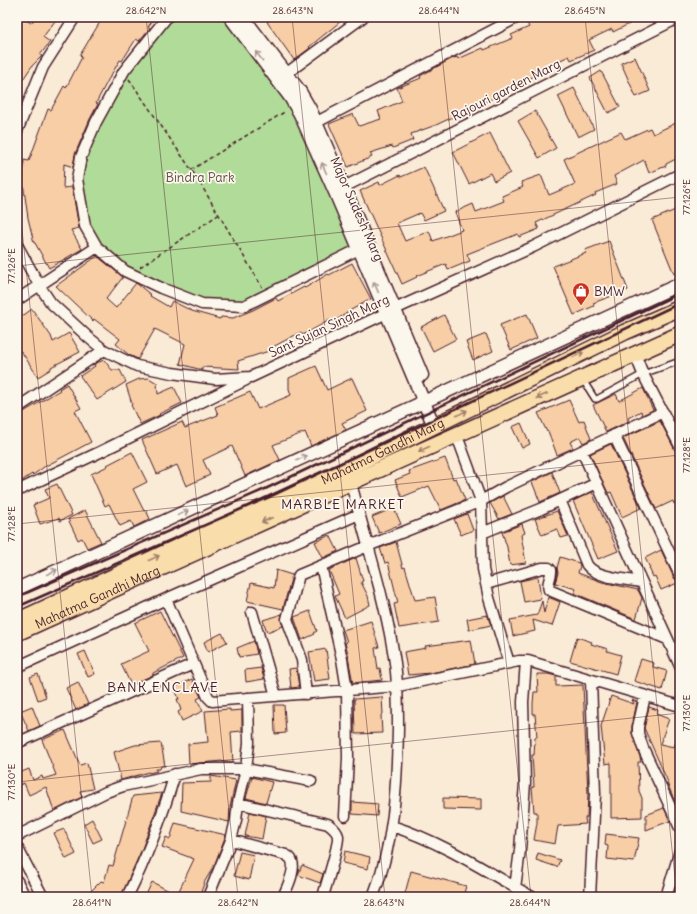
<svg xmlns="http://www.w3.org/2000/svg" width="697" height="914" viewBox="0 0 697 914" font-family="Delius,sans-serif">
<style>
.green{fill:#b1db98;stroke:#7e7d62}
.building{fill:#f7cea6;stroke:#4a1f2b}
.lines{fill:none;stroke-linecap:round;stroke-linejoin:round}
.service-casing{stroke:#4a1f2b;stroke-width:8}
.minor-casing{stroke:#4a1f2b;stroke-width:13}
.tertiary-casing{stroke:#4a1f2b;stroke-width:15}
.primary-casing{stroke:#4a1f2b;stroke-width:18}
.path{stroke:#4a1f2b;stroke-width:1.5;stroke-dasharray:4 3;stroke-linecap:butt}
.service{stroke:#fbf7ec;stroke-width:5}
.minor{stroke:#fbf7ec;stroke-width:10}
.tertiary{stroke:#fbf7ec;stroke-width:12}
.primary{stroke:#f9deab;stroke-width:15}
.rail{stroke:#4a1f2b;stroke-width:2.5}
.oneway{stroke:#ab9695}
.oneway2{stroke:#a27e6b}
.ticks{fill:none;stroke:#4a1f2b;stroke-width:1;stroke-opacity:0.45}
.labels{text-anchor:middle;dominant-baseline:central;stroke-width:3.5;stroke-linejoin:round;paint-order:stroke}
.street-label{font-size:13px;fill:#4a1f2b;stroke:#fbf7ec}
.park-label{font-size:13px;fill:#644e46;stroke:#fbf7ec}
.poi-label{font-size:13px;fill:#4a1f2b;stroke:#fbf7ec;text-anchor:start}
.neighbourhood-label{font-size:14px;letter-spacing:1px;fill:#4a1f2b;stroke:#fbf7ec}
.neatline{fill:none;stroke:#4a1f2b;stroke-width:1.5}
.ticks-label{font-size:10px;text-anchor:middle;fill:#4a1f2b}
</style>
<rect width="100%" height="100%" fill="#faebd7"/>
<filter id="ink" filterUnits="userSpaceOnUse"><feTurbulence type="fractalNoise" baseFrequency=".025" numOctaves="2"/><feDisplacementMap in="SourceGraphic" scale="8" xChannelSelector="R" yChannelSelector="G"/><feConvolveMatrix kernelMatrix="1 2 1 2 8 2 1 2 1" color-interpolation-filters="sRGB"/></filter>
<g filter="url(#ink)">
<!-- green -->
<path class="green" d="M167 17H230L295 106 359 249 244 306 202 304 130 273 97 247 85 226 77 179 81 157 124 71Z"/>
<!-- building -->
<path class="building" d="M21 17 31 23 36 17H58L43 37 50 42 40 55 42 56 32 66 17 88V23Z
M103 17H155L148 27 150 28 139 41 136 39 122 61 120 60 108 80 96 103 98 104 90 119 75 154 73 167 64 164 63 188 72 187 79 228 71 230 82 249 49 268 35 243H34L28 218 23 182 24 160 29 161 48 109 51 110 64 86 66 88 82 57 80 55Z
M274 17H346L309 47 310 48 294 60 267 22Z
M538 17H628L631 23 613 32 612 29 589 40 594 50 571 60 569 56 544 68 546 71 503 90 504 93 436 125 411 134 413 140 393 148 392 146 370 153 372 157 348 167 329 124 353 114 359 126 381 119 378 111 402 101 397 88 421 78 420 76 451 59 457 57 458 59 483 48 484 50 513 38 511 35 529 27 527 23Z
M635 57 650 91 636 97 621 63Z
M601 71 620 107 608 113 590 78Z
M574 88 594 129 578 137 558 96Z
M535 111 556 148 539 158 518 121Z
M680 121V157L666 164V166L649 173 644 160 614 176 617 184 595 193 596 195 536 223 539 229 519 237 518 234 467 254 470 261 448 270 446 264 416 276 417 277 402 284 360 191 379 182 380 185 400 175 401 177 424 167 444 211 424 220 420 213 397 223 405 241 429 231 433 241 462 230 455 212 473 204 476 212 504 201 502 196 523 187 521 182 541 175 549 195 575 184 564 159 621 132 625 139 650 128 653 134Z
M490 133 510 173 494 181 490 173 469 184 453 152Z
M680 208V272L674 274 652 220Z
M609 241 628 290 593 303 594 306 574 315 553 266 586 253 585 250Z
M97 256 123 277 106 299 116 308 136 283 151 295 150 296 169 307 172 301 192 311 220 319 221 317 233 318 253 310 276 298 278 301 304 287 305 288 328 274 329 275 352 263 371 299 351 310 332 323 330 320 303 335 301 332 271 348 272 350 238 361 239 369 202 367V370L180 364 185 344 155 329 138 359 129 355 116 344 120 339 94 319 93 321 56 286Z
M32 309 51 336 53 342 69 333 80 352 51 367V369L38 377 21 351 17 354V320Z
M527 314 537 338 511 350 500 325Z
M444 315 456 339 433 351 421 327Z
M486 334 493 351 473 360 466 342Z
M104 360 112 370H120L126 382 97 400 80 376 95 366 94 364Z
M316 366 327 390 352 378 367 411 342 423 346 430 311 446 305 432 273 445 280 460 245 476 232 446 203 460 210 475 186 486 177 465 157 474 142 440 182 422 185 428 218 415 215 407 250 392 258 409 291 395 289 389V378Z
M149 378 157 383 158 394 174 387 182 403 159 414 160 415 140 424 131 405 132 404 126 385 139 379Z
M67 384 81 408 75 411 91 442 44 467 33 475 32 474 17 484V416L60 390 59 389Z
M643 388 653 410 642 415 641 411 628 418 629 421 606 432 593 405 616 394 619 401Z
M569 400 579 422 584 420 591 439 583 443 580 437 570 442 573 448 557 455 548 431 547 432 538 413Z
M660 421 677 454 675 455 680 465V501L674 504 673 501 656 509 623 438Z
M521 423 530 444 522 448 512 427Z
M611 444 641 508 622 517 611 492 608 493 590 454Z
M132 452 147 482 133 489 144 511 146 510 150 519 134 527 131 521 120 526 109 504 105 506 91 474 108 466 107 465Z
M445 458 453 479 456 478 465 500 441 510 429 486 402 497 395 480 410 474 409 471Z
M552 472 560 493 540 502 532 482Z
M57 484 72 515 60 521 59 518 40 524 33 505 49 498 45 489Z
M592 492 618 551 598 559 573 501Z
M503 496 512 514 499 519 490 503Z
M394 508 401 524 379 533 372 517Z
M85 510 101 542 87 548 82 538 78 540 68 519Z
M557 511 568 536 561 538 557 529 542 535 535 519Z
M467 514 473 530 461 535 454 519Z
M522 524 525 533 521 535 526 563 510 565 507 547 502 532Z
M330 535 338 551 323 558 315 542Z
M396 542 403 568 405 567 415 600 435 597 439 622 399 628 394 604 398 603 388 562 385 563 380 548Z
M661 550 674 578 680 582 661 590 655 576 653 577 649 568H650L645 558Z
M560 557 579 563 580 566 578 573 602 582 638 590 642 598 636 619 574 593 576 589 555 583 558 573 557 568Z
M356 558 363 581 361 582 368 596 370 605 345 618 335 596 339 594 329 570Z
M276 570 292 575 283 609 247 601 251 583 274 588Z
M538 577 541 599 524 602 520 581Z
M548 597 560 602 552 626 533 620 535 631 513 636 510 620 537 615 542 601 544 613Z
M160 611 183 658 153 673V675L131 685 121 664 149 651 135 623Z
M310 611 317 631 314 633 315 634 302 640 294 617Z
M282 614 281 621 283 626 267 632 263 620Z
M487 615 491 625 469 630 467 619Z
M371 621 379 647 375 648 378 669 380 668 382 680 353 683 348 657H349L345 643 347 642 343 630Z
M222 633 227 642 208 652 204 642Z
M577 637 592 642 591 644 608 649 607 651 621 655 616 674 570 661Z
M471 640 475 664 430 673 408 675 404 652 426 648 425 646Z
M254 641 257 654 239 657 237 648Z
M326 649 330 679 314 681 309 652Z
M85 651 95 674 88 677 78 654Z
M641 659 654 663 653 667 667 671 662 690 634 681Z
M261 668 264 679 246 682 245 670Z
M296 668 299 687 291 688 289 669Z
M38 674 46 697 38 700 30 677Z
M537 674H548L556 676V686L583 685 588 794 587 817 585 818 586 824 558 826 555 844 534 840 537 823V812H534L532 787H534L532 755H534L535 737H537L535 714H533V703L534 692H538Z
M192 679 201 697 197 699 203 711 182 721 178 712 181 710 177 699H179L174 687Z
M78 682 88 704 76 710 66 688Z
M611 696 634 704 632 700 637 702 632 726V733L640 757 641 762H638L639 791 642 798V817L611 818V763L605 764 601 726Z
M382 697 383 714 381 715 382 733 355 734 354 699Z
M274 705H284L286 733 275 734Z
M32 706 40 726 29 731 20 711Z
M649 707 658 710 656 714 669 719 660 744 674 747 679 734H680V813L667 783 668 782 644 728Z
M230 709V711L242 710V731L231 732 233 762H223L222 761 189 764 188 744 208 742 205 711Z
M65 730 80 765 87 763 93 789 80 791 82 797 54 811 46 787 29 795 24 783 17 786V774L29 769 33 780 42 776 43 779 56 775 42 740Z
M161 743 165 766H161L160 769H156L157 771 149 773V772L121 780 114 752 135 745Z
M211 776 236 780 230 807 229 822 181 811 182 783 211 782Z
M252 777 272 782 266 803 246 798Z
M162 793 142 849 121 896 120 897H85L101 881 104 882 109 865 113 866 133 796Z
M443 798 481 799V810L443 809Z
M352 802 378 804 377 816 352 814Z
M664 808 670 821 646 830V815Z
M250 812 266 816 262 839 245 836Z
M92 819 102 839 93 843 84 824Z
M175 823 226 835 214 866 205 881 201 892 203 893 202 897H145L152 882 177 895 194 859 162 847 166 837 170 839Z
M64 829 76 854 66 859 54 833Z
M606 834 639 838 634 862 607 859 608 846 605 845Z
M345 851 370 857 368 869 343 863Z
M240 852 254 855 249 880 234 876Z
M538 853 560 860 557 867 536 860Z
M302 865 323 874 320 883 298 875Z
M411 871 466 886 463 897H404Z"/>
<g class="lines">
<!-- service casing -->
<g class="service-casing">
<path id="service" d="M583 380 595 399H597L643 374 680 361"/>
</g>
<!-- minor casing -->
<g class="minor-casing">
<path id="minor" d="M167 17 124 71 96 122 81 157 77 179 85 226 97 247 125 271 161 288 202 304 244 306 359 249
M287 73 363 17
M315 123 518 17
M17 131 43 67 75 17
M344 187 680 17
M17 245 39 285 51 303 89 338 104 350 137 366 172 373 215 379 251 377 395 309 533 247 680 174
M17 300 97 247
M635 354 643 374 680 446
M17 408 104 350
M455 435 460 444 481 501 483 569 489 598 509 663
M614 435 680 575
M582 451 680 666
M351 483C366 542 386 601 395 663 398 685 398 707 398 729 397 787 394 843 373 897
M17 491 100 452 246 380
M560 500 587 565C596 578 626 579 641 582
M482 533 541 509 597 483
M321 566 342 659 347 690 348 758 345 816
M486 584 542 568H549L551 570C552 577 546 583 549 590L667 639
M166 599 208 697 212 701 398 686 519 661H528L680 706
M252 612 276 696
M17 667 166 599 359 514
M306 694 302 660 287 619 299 575 368 546 481 501 506 487 663 412
M645 696 638 727V733L643 748 680 828
M17 743 193 664
M238 803 328 824C332 827 337 831 338 836 339 847 326 884 323 897
M392 826C442 842 486 871 532 897
M17 836 106 792 123 786 201 769H246L311 781
M231 840 286 855C287 856 290 857 291 859 297 868 287 888 283 897
M17 847 43 897
M17 881 25 897
M515 888 520 850 525 783 523 702 526 661
M127 897C147 857 162 817 175 774
M208 897 231 840 236 820 238 803 246 769 249 743 248 698
M590 897 595 794 591 680
M666 897 680 851"/>
</g>
<!-- tertiary casing -->
<g class="tertiary-casing">
<path id="tertiary" d="M230 17 290 97 300 114 335 192 434 426
M243 17 299 90 310 109 344 187 422 375
M17 589 680 284"/>
</g>
<!-- primary casing -->
<g class="primary-casing">
<g id="primary">
<path id="s1" d="M17 621 342 471 625 332 680 308"/>
<path id="s2" d="M17 633 680 334"/>
</g>
</g>
<!-- path -->
<path class="path" d="M129 79 197 178 262 287
M191 170 286 111
M140 267 218 215"/>
<!-- service -->
<use href="#service" class="service"/>
<!-- minor -->
<use href="#minor" class="minor"/>
<!-- tertiary -->
<use href="#tertiary" class="tertiary"/>
<!-- primary -->
<use href="#primary" class="primary"/>
<!-- rail -->
<path class="rail" d="M17 597 263 490 680 293
M17 607 267 498 680 303"/>
</g>
<!-- one-way arrows -->
<defs><path id="oneway-shaft" d="M-6 0H5M1.5-3L5.5 0L1.5 3" fill="none" stroke-width="1.6" stroke-linecap="round" stroke-linejoin="round"/></defs>
<g class="oneway">
<use href="#oneway-shaft" transform="translate(259 56) rotate(-127)"/>
<use href="#oneway-shaft" transform="translate(324 168) rotate(-114)"/>
<use href="#oneway-shaft" transform="translate(376 287) rotate(-113)"/>
<use href="#oneway-shaft" transform="translate(302 458) rotate(-25)"/>
<use href="#oneway-shaft" transform="translate(183 513) rotate(-25)"/>
<use href="#oneway-shaft" transform="translate(52 572) rotate(-25)"/>
</g>
<g class="oneway2">
<use href="#oneway-shaft" transform="translate(578 355) rotate(-26)"/>
<use href="#oneway-shaft" transform="translate(542 396) rotate(156)"/>
<use href="#oneway-shaft" transform="translate(462 413) rotate(-26)"/>
<use href="#oneway-shaft" transform="translate(424 449) rotate(156)"/>
<use href="#oneway-shaft" transform="translate(267 520) rotate(156)"/>
<use href="#oneway-shaft" transform="translate(154 558) rotate(-25)"/>
</g>
</g>
<!-- ticks -->
<path class="ticks" d="M146 17 238 897M292 17 385 897M438 17 531 897M585 17 677 897M17 182 92 897M17 266 680 197M17 524 680 455M17 782 680 713"/>
<!-- icons -->
<defs>
<g id="shop-pin" transform="scale(0.9)"><path d="M0 17L-7.5 6A9.5 9.5 0 1 1 7.5 6Z" fill="#c8321e" stroke="#fbf7ec"/><path d="M-5-2.5h2.3a2.7 3.5 0 0 1 5.4 0H5L5.5 6h-11ZM-1.5-2.5h3a1.5 2.3 0 0 0-3 0Z" fill="#fff"/></g>
</defs>
<g fill-rule="evenodd">
<use href="#shop-pin" x="581" y="291"/>
</g>
<g class="labels">
<!-- street labels -->
<g class="street-label">
<text transform="translate(506 90) rotate(-27)">Rajouri garden Marg</text>
<text transform="translate(357 209) rotate(66)">Major Sudesh Marg</text>
<text transform="translate(329 326) rotate(-25)">Sant Sujan Singh Marg</text>
<text stroke="none"><textPath href="#s1" startOffset="403">Mahatma Gandhi Marg</textPath></text>
<text stroke="none"><textPath href="#s2" startOffset="88">Mahatma Gandhi Marg</textPath></text>
</g>
<!-- park labels -->
<g class="park-label">
<text x="200" y="177">Bindra Park</text>
</g>
<!-- poi labels -->
<g class="poi-label">
<text x="594" y="291">BMW</text>
</g>
<!-- neighbourhood labels -->
<g class="neighbourhood-label">
<text x="343" y="504">MARBLE MARKET</text>
<text x="163" y="687">BANK ENCLAVE</text>
</g>
</g>
<!-- margin -->
<rect width="697" height="914" fill="none" stroke="#fbf7ec" stroke-width="44"/>
<rect x="22" y="22" width="653" height="870" class="neatline"/>
<g class="ticks-label">
<text x="146" y="14">28.642°N</text>
<text x="293" y="14">28.643°N</text>
<text x="439" y="14">28.644°N</text>
<text x="585" y="14">28.645°N</text>
<text transform="translate(686 197) rotate(-90)" y="4">77.126°E</text>
<text transform="translate(11 266) rotate(-90)" y="4">77.126°E</text>
<text transform="translate(686 455) rotate(-90)" y="4">77.128°E</text>
<text transform="translate(11 524) rotate(-90)" y="4">77.128°E</text>
<text transform="translate(686 713) rotate(-90)" y="4">77.130°E</text>
<text transform="translate(11 782) rotate(-90)" y="4">77.130°E</text>
<text x="92" y="906">28.641°N</text>
<text x="238" y="906">28.642°N</text>
<text x="384" y="906">28.643°N</text>
<text x="530" y="906">28.644°N</text>
</g>
</svg>
